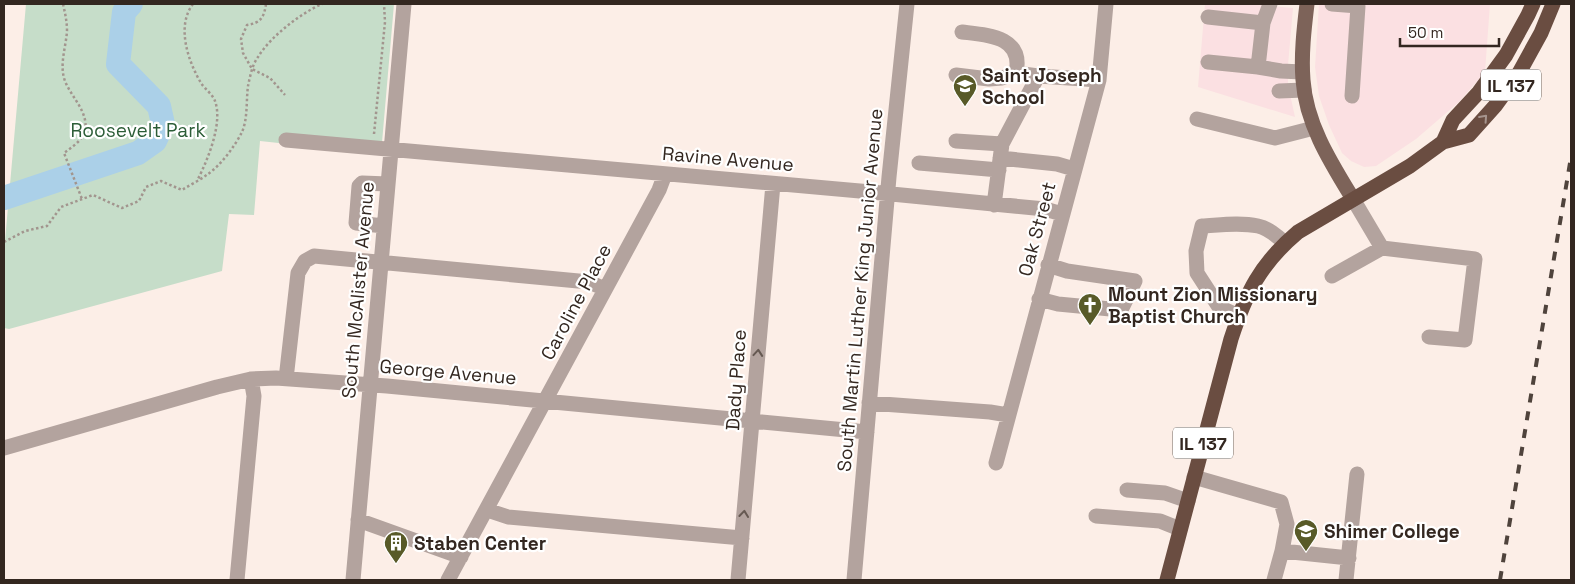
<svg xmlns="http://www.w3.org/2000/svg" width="1575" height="584" viewBox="0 0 1575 584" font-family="'Space Grotesk',sans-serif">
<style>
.commercial{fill:#fbe0e2}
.green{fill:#c6ddc9}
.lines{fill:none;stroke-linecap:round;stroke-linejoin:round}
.river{stroke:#abd0e8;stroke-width:24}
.path{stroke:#a2958e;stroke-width:2.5;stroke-dasharray:2.5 2.5;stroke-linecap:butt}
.minor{stroke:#b3a39e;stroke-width:15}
.major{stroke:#7d6359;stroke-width:15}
.highway{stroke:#6a4d41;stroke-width:15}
.rail{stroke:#4f433c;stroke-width:4;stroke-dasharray:9 9;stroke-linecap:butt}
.oneway{stroke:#a6948d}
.oneway2{stroke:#665952}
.labels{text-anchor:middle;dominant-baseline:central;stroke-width:4.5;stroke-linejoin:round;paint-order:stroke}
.shield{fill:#fff;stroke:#706863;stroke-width:1}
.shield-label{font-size:18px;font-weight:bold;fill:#332720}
.poi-label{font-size:19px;font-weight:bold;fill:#332720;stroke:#fff;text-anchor:start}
.park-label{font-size:19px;fill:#2c5d37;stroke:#fff}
.street-label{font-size:19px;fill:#332720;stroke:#fff}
</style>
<rect width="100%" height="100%" fill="#fceee7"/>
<!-- commercial -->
<path class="commercial" d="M1205 4H1244L1293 8 1288 65V85L1295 117 1198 87Z
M1319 4H1490L1485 72 1459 102 1416 139 1376 166 1364 167 1351 161 1342 153 1329 125 1319 96 1315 67Z"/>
<!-- green -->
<path class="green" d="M26 4H394L381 154 260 141 254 215 229 214 222 271 9 329 4 328V252Z"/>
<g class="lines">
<!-- river -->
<path class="river" d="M4 198 138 153 155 141 163 124 159 106 118 64 124 12 131 4"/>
<!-- path -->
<path class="path" d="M63 4C65 13 67 21 67 31 66 47 59 65 65 81 71 97 89 112 85 131 82 141 72 147 64 153L82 199
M193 4C176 26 188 61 201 83 205 89 213 95 215 101 223 123 208 159 198 179
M266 4C264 17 261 23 247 25L241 39 243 53 252 69 270 78 285 95
M374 134 385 22 384 4
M4 242 25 231 47 226 61 207 93 195 122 208 139 201 146 187 161 181 182 190C190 185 200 180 208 174 221 165 235 146 242 132 248 118 246 101 248 86 250 77 252 65 258 57 270 37 301 13 322 4"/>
<!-- minor -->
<path class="minor" d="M1332 4 1358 6 1352 96
M1208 17 1263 23 1258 67
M1263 23 1270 4
M962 32C987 35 1024 36 1016 73
M1208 62 1258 67 1281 71 1302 72
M956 75 989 79 1002 78 1016 73 1038 76 1099 80
M1279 91 1304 90
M1197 119 1275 138 1314 128
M286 140 871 192 1045 209 1062 214
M956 141 1002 144
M1000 158 1057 164 1074 169
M919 163 999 170
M1353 199 1382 248
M994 205 1002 144 1038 76
M384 226 356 223 359 186 362 183 388 184
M1332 276 1382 248 1475 259 1465 340 1429 337
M1039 299 1058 304 1121 310 1135 281 1067 271 1048 265
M1239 316 1219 307 1197 273 1196 251 1202 226C1220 225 1240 222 1258 226 1268 228 1277 236 1285 243
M286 379 298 273 305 261 314 256 589 282 605 289
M869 403 990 412 1008 415
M4 448 217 387 251 379 276 378 387 386 867 432
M996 463 1099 80 1106 4
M1194 477 1281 502 1287 524 1282 551
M1127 490 1165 493 1188 501
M487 510 508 517 742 538
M1096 516 1160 521 1180 529
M358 520 461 557
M237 580 254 396 251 379
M353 580 404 4
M448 580 659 190 665 174
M738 580 773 184
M854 580 889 177 907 4
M1274 580 1282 551 1349 558
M1346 580 1357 474"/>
<!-- major -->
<path class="major" d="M1307 4C1304 29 1301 55 1303 80 1306 124 1331 163 1353 199"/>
<!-- highway -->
<path class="highway" d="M1443 142 1453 120 1479 92 1506 55 1528 15 1533 4
M1167 580 1231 339C1246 293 1260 264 1298 232L1410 166 1443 142 1469 135 1495 106 1519 73 1541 33 1553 4"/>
<!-- rail -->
<path class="rail" d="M1500 580 1571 157"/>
</g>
<!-- one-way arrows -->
<defs><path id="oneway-chevron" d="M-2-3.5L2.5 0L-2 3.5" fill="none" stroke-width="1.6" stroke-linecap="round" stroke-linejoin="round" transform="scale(1.25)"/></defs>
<use class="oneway" href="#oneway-chevron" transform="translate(1484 118) rotate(-48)"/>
<g class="oneway2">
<use href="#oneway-chevron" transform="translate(758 353) rotate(-85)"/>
<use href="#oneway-chevron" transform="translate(744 514) rotate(-84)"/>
</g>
<!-- icons -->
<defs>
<g id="school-pin" transform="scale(1.25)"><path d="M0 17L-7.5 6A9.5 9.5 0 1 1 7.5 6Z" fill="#585a28" stroke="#fff"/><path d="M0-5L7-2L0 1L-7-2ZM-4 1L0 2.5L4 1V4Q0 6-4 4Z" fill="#fff"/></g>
<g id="church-pin" transform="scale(1.25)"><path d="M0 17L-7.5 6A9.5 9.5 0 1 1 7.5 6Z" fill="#585a28" stroke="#fff"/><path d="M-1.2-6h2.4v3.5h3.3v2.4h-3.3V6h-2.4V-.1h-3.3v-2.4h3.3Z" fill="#fff"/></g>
<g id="building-pin" transform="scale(1.25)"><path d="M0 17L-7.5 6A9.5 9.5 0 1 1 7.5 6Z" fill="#585a28" stroke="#fff"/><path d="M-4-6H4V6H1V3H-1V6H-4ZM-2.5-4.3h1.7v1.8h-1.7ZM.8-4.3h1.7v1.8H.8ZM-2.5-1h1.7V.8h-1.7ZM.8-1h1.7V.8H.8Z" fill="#fff"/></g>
</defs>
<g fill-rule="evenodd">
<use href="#school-pin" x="965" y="86"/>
<use href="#church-pin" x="1090" y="305"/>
<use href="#school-pin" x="1306" y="531"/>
<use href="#building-pin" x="396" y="543"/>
</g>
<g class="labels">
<!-- shield labels -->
<g class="shield">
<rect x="1481" y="69.5" width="60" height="31" rx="4"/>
<rect x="1173" y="427.5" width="60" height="31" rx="4"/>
</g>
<g class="shield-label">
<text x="1511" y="85">IL 137</text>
<text x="1203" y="443">IL 137</text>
</g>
<!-- poi labels -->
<g class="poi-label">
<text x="982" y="75">Saint Joseph<tspan x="982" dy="22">School</tspan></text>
<text x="1108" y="294">Mount Zion Missionary<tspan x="1108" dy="22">Baptist Church</tspan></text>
<text x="1324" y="531">Shimer College</text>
<text x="414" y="543">Staben Center</text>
</g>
<!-- park labels -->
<g class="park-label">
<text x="138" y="130">Roosevelt Park</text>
</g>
<!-- street labels -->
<g class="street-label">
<text transform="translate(728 159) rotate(5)">Ravine Avenue</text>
<text transform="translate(1037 229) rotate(-75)">Oak Street</text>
<text transform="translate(358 290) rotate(-85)">South McAlister Avenue</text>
<text transform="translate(860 290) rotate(-85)">South Martin Luther King Junior Avenue</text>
<text transform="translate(576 302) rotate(-62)">Caroline Place</text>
<text transform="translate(448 372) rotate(5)">George Avenue</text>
<text transform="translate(736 380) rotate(-86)">Dady Place</text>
</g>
</g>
<!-- border -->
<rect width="1575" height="584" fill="none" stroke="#332720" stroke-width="10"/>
<!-- scale -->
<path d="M1400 38v8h99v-8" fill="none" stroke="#332720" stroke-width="2.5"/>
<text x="1408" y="38" font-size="15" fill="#332720" stroke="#ffffff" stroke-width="4" paint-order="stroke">50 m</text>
</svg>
